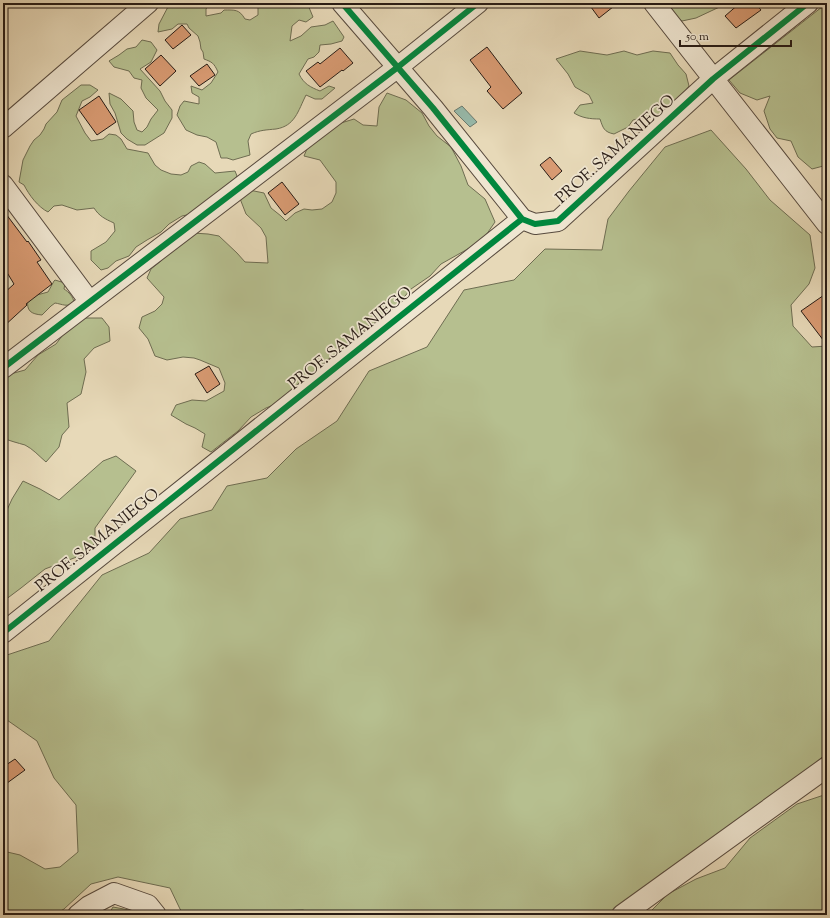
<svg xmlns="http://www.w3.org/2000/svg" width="830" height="918" viewBox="0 0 830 918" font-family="'Sorts Mill Goudy',serif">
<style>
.green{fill:#b6bf8f;stroke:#6e6d52}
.water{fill:#97baab;stroke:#6a7a6f}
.building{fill:#d99b73;stroke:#271b15}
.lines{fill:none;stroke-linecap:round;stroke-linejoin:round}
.minor-casing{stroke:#574a3e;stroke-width:22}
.minor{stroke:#efe6d1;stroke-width:20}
.cycleway-casing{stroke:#efe6d1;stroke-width:8}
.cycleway{stroke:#00873e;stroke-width:6}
.labels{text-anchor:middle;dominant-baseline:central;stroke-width:3.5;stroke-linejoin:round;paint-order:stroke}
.street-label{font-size:16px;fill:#271b15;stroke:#efe6d1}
</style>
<rect width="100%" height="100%" fill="#e7d9b8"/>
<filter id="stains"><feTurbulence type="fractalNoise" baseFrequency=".005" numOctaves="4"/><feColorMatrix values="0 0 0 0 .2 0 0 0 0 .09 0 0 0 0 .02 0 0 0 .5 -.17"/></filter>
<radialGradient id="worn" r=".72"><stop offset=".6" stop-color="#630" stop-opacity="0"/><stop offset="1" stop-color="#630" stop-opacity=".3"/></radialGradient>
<!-- green -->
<path class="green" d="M170 3H210L206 9V16L221 13 224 10C235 10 239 9 245 19L250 20 258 15V3H307L308 5 313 17 306 22 299 20 292 26 290 41 301 36 311 27 325 25 333 21 344 37 342 41 331 44 320 45 319 52 314 57 308 59 299 74C304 84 310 87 320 91L329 86 335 88 322 99H315L306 95C298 111 295 126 276 129 266 130 260 130 251 134L248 141 250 155 233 160 227 158H221L216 142 207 137 197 135 186 130 177 115 180 106 184 101 199 104V97L192 93 191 86 202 90 211 83 218 72C214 63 212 62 204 59L203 52 201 49 200 42 198 36 189 28 187 24H178L172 29 158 32 159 24Z
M668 3H728L696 18 682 21 671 13Z
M827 3V165L812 169 798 157 791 141 777 138 770 129 764 111 770 96 757 100 740 93 729 80Z
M142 40 151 42 157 50 151 62 140 69 160 91 165 101 172 110V118L164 133 145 145H137L127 139 121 133 115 113 110 104 109 93 121 99 133 111 134 122 137 130 142 132 147 127 151 119 158 110 146 98 141 88 142 80 134 78 129 71 114 67 109 61 119 55 127 49 136 47Z
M580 51 607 55 624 51 637 55 653 51 670 53 678 65 686 74 689 86 682 95 678 105 659 114 633 120 628 127 614 134C604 132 603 128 600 119 590 119 582 118 574 113L580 105 593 103 589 95 575 87 568 74 556 59Z
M81 85H90L98 90 90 97 82 101 76 116 85 133 91 141 103 139 109 134 116 135 121 139 127 149 148 153 155 165 161 170 171 174 181 175 188 172 191 166 199 162 205 164 215 173 235 171 237 176 230 185 196 213 182 216 169 224 161 232 147 240 136 247 129 256 116 261 108 268 101 270 91 260V251L106 242 115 231 114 223C105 219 99 216 94 208L77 210 62 205 54 206 48 212C38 207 29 195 24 185L19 182 23 160 30 146 34 140 40 135 44 129 46 124 57 112 62 100Z
M387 93 406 100 422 113 429 126 437 136 451 147 461 166 468 185 485 199 495 222 482 241 441 264 430 276 411 289 386 318 368 326 348 345 331 357 303 380 293 397 266 408 251 417 238 431 211 452 202 447 205 434 195 428 186 424 171 415 176 405 192 400 206 401 224 391 225 383 219 368 200 360 194 358 183 357 167 360 155 356 148 339 139 328 142 317 155 311 162 304 164 297 147 278 151 269 161 261 170 248 193 233 208 234 219 236 237 253 245 262 268 263 266 237 261 228 246 214 239 196 249 190 264 193 271 208 281 216 286 221 295 213 304 209 312 210 322 209 332 202 336 193V182L320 160 304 156 309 144 341 123 354 119 363 125 377 126 379 107Z
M711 130 746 169 770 200 810 235 815 268 809 284 791 305 793 326 812 347 827 346V754L821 758 785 793 744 814 713 845 662 873 622 909 610 915H314L303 910 273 911 274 915H185L180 909 170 888 118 877 91 884 64 909 54 915H3V851L20 855 45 869 60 867 78 852 76 805 54 778 37 741 7 720 3 707V665L7 655 49 641 102 575 149 553 180 519 212 510 227 486 267 478 296 449 337 421 369 371 427 347 464 290 514 280 545 249 602 250 608 219 629 191 665 147Z
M55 280 65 283 64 289C69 292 73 297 74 302 68 308 62 304 55 303L51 306 42 315C31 314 26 311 28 299L37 295 48 292 54 281Z
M80 318H102L109 327 110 341 94 348 84 359 86 372 81 394 67 403 69 427 62 435 59 447 46 462C39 456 33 449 25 445 18 443 10 441 3 438V376L25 370 38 355 56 344 65 332Z
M116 456 136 471 95 528V543L82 555 45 569 21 588 5 600 3 602V512L7 510 12 499 23 481 40 489 59 500 103 461Z
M827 793V915H647L668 894 696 879 725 868 750 838 797 804 824 795Z
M113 907 129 910 130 915H108Z"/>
<!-- water -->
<path class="water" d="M462 106 477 122 470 127 454 111Z"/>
<!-- building -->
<path class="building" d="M588 3H618L599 18Z
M740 3H755L761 10 736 28 725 16Z
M182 25 191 35 173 49 165 40Z
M487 47 522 93 503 109 487 91 491 87 470 60Z
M340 48 353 63 343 71 342 70 320 87 306 71 318 62 320 64Z
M161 55 176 71 160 86 145 69Z
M207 64 215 75 199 86 190 76Z
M99 96 116 122 97 135 79 110Z
M550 157 562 171 552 180 540 165Z
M282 182 299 204 285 215 268 193Z
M3 210 27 242 28 241 41 260 37 262 52 284 26 304 27 305 3 327V294L14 284 3 266Z
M827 293V345L801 311Z
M209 366 220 384 207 393 195 374Z
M15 759 25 770 3 786V767Z"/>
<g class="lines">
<!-- minor casing -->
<g class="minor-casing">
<path id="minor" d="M342 3 433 108 522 219 535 224 558 221 713 79 808 3
M654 3 827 224
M3 128 148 3
M3 185 90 302
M3 368 398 67 478 3
M3 633 522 219
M78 915 89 906 114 893 148 905 156 915
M622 915 827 767"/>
</g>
<!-- minor -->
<use href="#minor" class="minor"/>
<!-- cycleway casing -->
<g class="cycleway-casing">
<path id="cycleway" d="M342 3 433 108 522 219 535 224 558 221 713 79 808 3
M3 368 398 67 478 3
M3 633 522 219"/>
</g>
<!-- cycleway -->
<use href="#cycleway" class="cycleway"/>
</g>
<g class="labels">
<!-- street labels -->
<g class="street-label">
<text transform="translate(616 150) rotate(-42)">PROF. SAMANIEGO</text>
<text transform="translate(351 339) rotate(-39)">PROF. SAMANIEGO</text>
<text transform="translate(98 541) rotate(-39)">PROF. SAMANIEGO</text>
</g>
</g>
<!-- margin -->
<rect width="830" height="918" fill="none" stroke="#e7d9b8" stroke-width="16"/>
<rect x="4" y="4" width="822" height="910" fill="none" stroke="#271b15" stroke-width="2"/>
<rect x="8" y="8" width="814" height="902" fill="none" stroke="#271b15"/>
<!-- scale -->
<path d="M680 40v6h111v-6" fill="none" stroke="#271b15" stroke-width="2"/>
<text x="686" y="40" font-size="12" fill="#271b15" stroke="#efe6d1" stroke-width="3" paint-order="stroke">50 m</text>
<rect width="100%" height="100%" filter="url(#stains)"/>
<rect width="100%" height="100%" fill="url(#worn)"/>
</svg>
